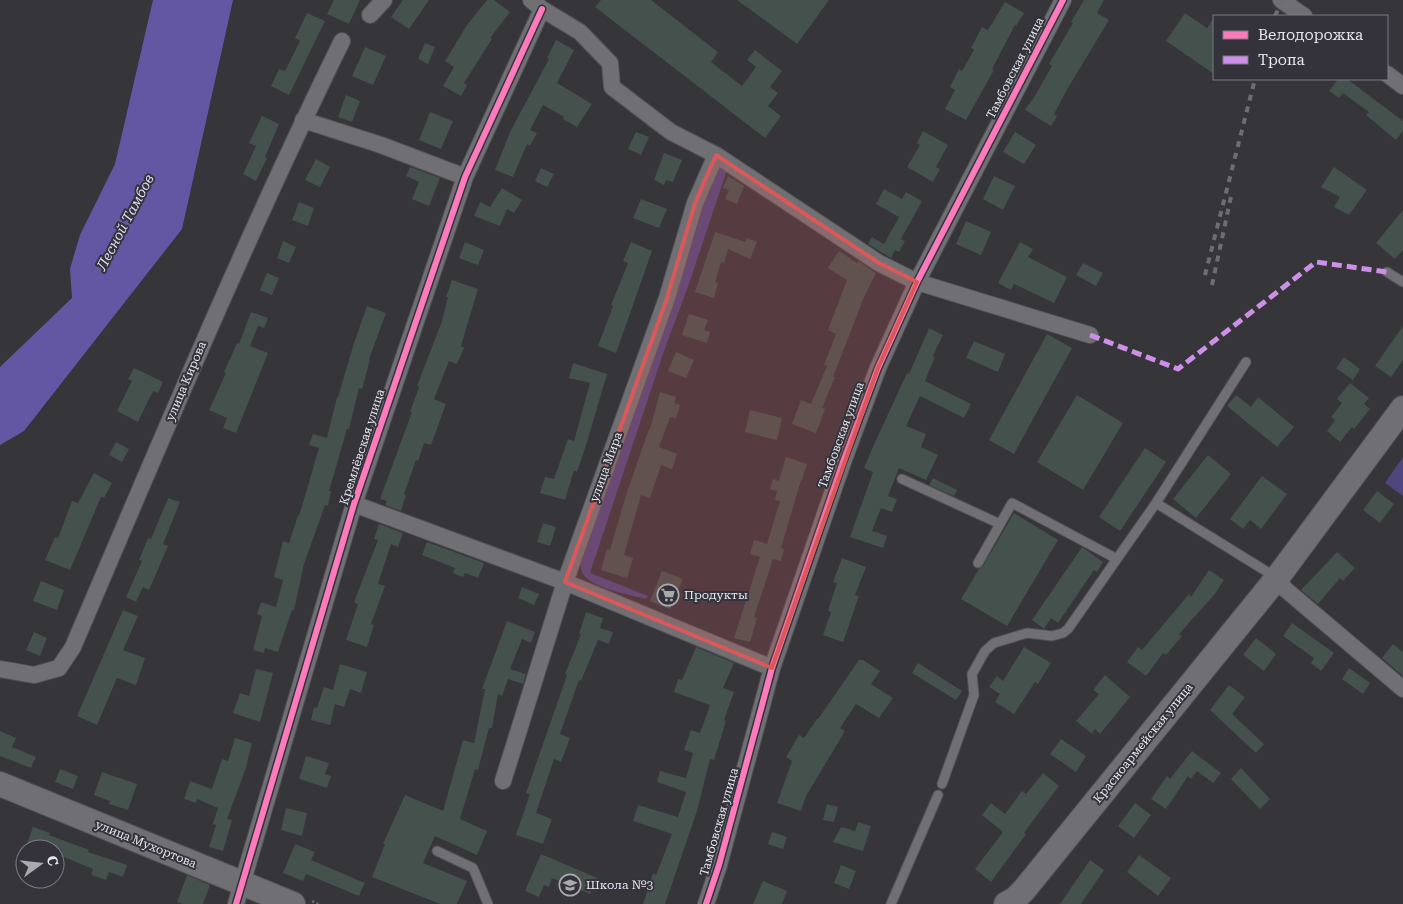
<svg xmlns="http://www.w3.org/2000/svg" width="1403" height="904" viewBox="0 0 1403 904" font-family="'Roboto Serif',serif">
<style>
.green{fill:#4e467c}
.water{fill:#6357a3}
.building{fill:#44514d}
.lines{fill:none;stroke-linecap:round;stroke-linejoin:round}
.lane-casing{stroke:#525256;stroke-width:11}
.street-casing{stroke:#525256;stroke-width:18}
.secondary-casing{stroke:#525256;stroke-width:26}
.path{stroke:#6c6b70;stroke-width:2.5;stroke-dasharray:2.5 2.5;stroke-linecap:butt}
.lane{stroke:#707074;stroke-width:9}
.street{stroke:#707074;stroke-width:16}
.secondary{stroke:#707074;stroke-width:24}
.rail{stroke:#6e6e72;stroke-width:4;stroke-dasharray:6 6;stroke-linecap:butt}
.quiet{stroke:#ce8fe9;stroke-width:5;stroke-dasharray:10 5;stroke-linecap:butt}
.cycleway-casing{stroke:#34333c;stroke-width:9}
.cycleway{stroke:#fd7abc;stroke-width:6}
.marked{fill:#da5859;fill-opacity:0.2;stroke:#da5859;stroke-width:4;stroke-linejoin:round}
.labels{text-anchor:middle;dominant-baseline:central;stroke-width:4;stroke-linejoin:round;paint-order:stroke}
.street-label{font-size:12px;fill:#e7e7ed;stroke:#34333c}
.poi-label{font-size:12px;fill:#e7e7ed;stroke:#34333c;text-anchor:start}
.water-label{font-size:14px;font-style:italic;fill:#deddf4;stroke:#34333c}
</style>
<rect width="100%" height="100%" fill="#35353a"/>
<!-- green -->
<path class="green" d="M715 166 728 167 689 284 664 351 590 573 648 596 646 599C631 595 591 588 583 574 580 569 581 564 581 558Z
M1403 457V496L1385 483Z"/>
<!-- water -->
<path class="water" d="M153 0H233L182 229 24 431 0 445V367L72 298 70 269 80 235 115 164Z"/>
<!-- building -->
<path class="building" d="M334 0H360L349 24 327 14Z
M403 0H429L409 29 391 17Z
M487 0H494L510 12 490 38 492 39 464 83 467 85 461 96 443 86 454 67 445 61 467 25Z
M601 0H651L718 52 711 62 742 86 756 67 747 60 755 50 782 71 770 87 778 93 768 106 781 116 765 138 595 7Z
M737 0H829L797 44Z
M1084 0H1104L1097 13 1109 20 1068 88 1054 114 1057 116 1051 126 1025 110 1031 101H1032L1052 66 1049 64 1073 23 1071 22Z
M1005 2 1024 13 1016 26 1015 25 992 69 994 70 966 120 945 109 955 90 950 87 959 69 962 71 974 50 971 48 982 27 988 30Z
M307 13 325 21 289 95 271 86 279 69 285 71 300 41 295 38Z
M1185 13 1207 28 1214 18V74L1166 41Z
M556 40 574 50 557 83 592 104 577 127 563 119 564 117 543 105 530 130 537 133 530 146 527 144 513 177 495 170 510 132 549 59 547 58Z
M425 43 435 47 428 64 418 59Z
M365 47 386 56 373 85 352 76Z
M1338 79H1347L1403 121V131L1396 140 1366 115 1369 112 1343 93 1339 98 1329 91Z
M346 95 360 101 352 122 338 117Z
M430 112 453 121 441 149 419 140Z
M262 116 279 124 265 157 267 158 256 181 243 174 256 146 249 143Z
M923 131 948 145 936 167 940 169 933 182 907 167 920 145 917 143Z
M636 132 649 137 641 155 628 149Z
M1015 132 1036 145 1024 164 1003 152Z
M664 153 682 160 673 182 666 180 664 185 654 180Z
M316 159 330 167 320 187 305 180Z
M410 167 440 178 429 206 412 199 419 182 406 176Z
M1334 167 1367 190 1349 215 1334 207 1340 197 1321 187Z
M541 168 554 174 547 187 535 181Z
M728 176 744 186 737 204 725 199 729 190 723 188Z
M994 176 1015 186 1003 210 983 199Z
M502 188 522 200 514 213 507 209 500 226 474 216 480 202 490 207Z
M884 189 902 199 906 192 922 201 901 239 905 241 899 252 895 250 891 258 868 244 872 237 884 244 899 217 876 204Z
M641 199 667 209 659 228 633 218Z
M299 202 314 208 308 226 292 220Z
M1403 210V250L1395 259 1376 243Z
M966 221 991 232 981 255 956 244Z
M715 232 745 242 747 238 757 242 750 259 728 249 724 263 721 262 715 282 718 283 714 298 695 292Z
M283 241 296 247 289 263 277 258Z
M465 242 484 250 478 265 459 258Z
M631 242 652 251 616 353 598 346 613 306 611 305 628 263 623 261Z
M1020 242 1033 249 1028 257 1067 277 1054 303 1014 284 1011 290 998 283Z
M839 251 857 263 858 261 876 273 864 297 833 377H835L822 408 825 409 816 433 792 424 801 400 811 404 827 366 824 365 836 334 828 330 847 280 828 268Z
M1083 263 1103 273 1096 286 1076 275Z
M267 273 279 278 272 295 260 290Z
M452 280 478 289 461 346 464 348 457 364 449 361 434 399 446 404 431 445 424 443 418 461 416 460 404 494 406 495 401 511 385 505 387 501 380 499 412 412H410L419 387 417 386 442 321 448 297H446Z
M367 306 386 313 369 359 370 360 362 389 359 388 349 429H347L329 491H331L328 506 325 505 304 564 294 610H292L278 652 265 648 264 653 253 650 262 616 257 614 261 602 276 607 283 580 274 577 283 541 289 543 298 515 299 516 319 448 309 445 313 434 327 438 337 397H338L354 343Z
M251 312 268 318 264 328 258 326 250 346 268 353 236 433 223 428 227 418 209 410 226 373 224 372 237 343 239 344Z
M689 314 708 320 704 330 710 332 707 343 682 335Z
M1403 326V360L1391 377 1375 366Z
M929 328 943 335 933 356 935 357 925 381 971 404 964 418 920 396 906 426 926 434 921 447 938 455 926 480 899 468 888 496 897 499 892 512 881 508 872 531 887 536 883 548 850 537 873 472 864 468 876 440 907 373 909 374Z
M1047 334 1072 348 1014 454 989 440Z
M974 341 1005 354 998 372 966 358Z
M676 352 694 360 686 378 668 371Z
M1344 357 1360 369 1353 380 1336 368Z
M573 363 607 374 587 442 577 472 574 470 565 500 540 493 545 477 554 479 568 439 574 441 590 383 569 378Z
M134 368 163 382 158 393 153 391 138 422 117 411 132 381 128 379Z
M1350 383 1369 398 1364 404 1370 409 1354 429 1352 427 1340 442 1327 431 1335 420 1331 417 1342 403 1337 399Z
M660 392 676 397 674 403 680 405 676 418 670 417 659 447 677 454 672 469 661 465 650 498 641 495 624 555 633 558 627 578 601 570 607 549 610 550 626 495 649 429H650Z
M1077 395 1123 423 1083 490 1037 462Z
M1236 395 1251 407 1258 397 1294 427 1277 447 1227 406Z
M750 410 782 418 777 440 745 432Z
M116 442 129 449 122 462 109 455Z
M1145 448 1166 462 1120 531 1099 517Z
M1208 455 1231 474 1196 518 1173 499Z
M786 457 807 464 802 480H801L781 548 784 549 781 561 773 559 754 617 757 618 750 642 734 638 760 557 750 554 754 540 767 544 780 501 775 500 777 491 770 489 773 479 779 481Z
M94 473 112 483 104 498 101 497 70 570 45 560 55 537 58 538 72 501 78 503Z
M1262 476 1287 494 1261 529 1250 520 1243 529 1230 519Z
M933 478 957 490 954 496 929 485Z
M1377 491 1394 504 1380 523 1363 510Z
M168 498 180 502 163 544 168 546 149 590 143 587 136 602 126 597 142 561 139 560 148 538 151 539Z
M1014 513 1058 540 1007 626 961 599 979 569 983 566Z
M543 523 556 527 550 546 537 542Z
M379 524 403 533 398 547 391 544 378 584 385 586 371 624 374 625 367 647 346 640 358 604 354 602 378 540 374 539Z
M427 542 484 563 478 578 465 573 463 577 453 573 455 568 422 555Z
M1082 547 1103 562 1097 572 1094 570 1058 623 1051 618 1044 629 1032 620Z
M1337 552 1355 568 1343 581 1340 578 1318 604 1301 590Z
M842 558 866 567 855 595 859 596 843 642 823 635 831 612 828 611 837 583 833 582Z
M1209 570 1224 580 1214 595 1179 634 1182 636 1166 655 1163 653 1146 676 1127 662 1138 647 1142 650 1189 594 1191 597Z
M662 571 683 579 670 609 650 601Z
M41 581 64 590 57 610 33 601Z
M522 587 539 594 534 605 518 598Z
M123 610 138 616 123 650 145 658 136 685 117 678 97 725 77 716Z
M586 612 603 618 600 628 613 632 609 644 598 640 581 681 579 680 560 734 570 738 561 762 554 759 536 813 552 819 543 844 516 835 530 794 526 793 567 675 565 674 581 634H579Z
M507 621 535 632 531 643 522 639 510 669 526 674 523 684 508 679 502 696 498 694 492 728H489L478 770 475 769 460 819 487 831 477 855 435 836 423 863 467 881 457 904H440L372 877 385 844H383L405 795 443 811 463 740 474 743 485 689H482Z
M1292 623 1334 653 1321 671 1311 663 1314 658 1283 636Z
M34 632 47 638 40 656 26 650Z
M1256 638 1276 654 1264 671 1243 655Z
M1393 644 1403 652V676L1382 658Z
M696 647 734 663 723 688 734 692 724 720 726 721 714 760 710 759 697 811 665 904H643L653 873 656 875 672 834 633 821 638 805 678 817 686 792 657 782 660 771 686 778 693 753 684 750 691 730 700 733 710 705 674 692 678 679 682 680Z
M1024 647 1051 663 1038 684 1035 682 1014 714 995 702 1000 694 989 687 997 676 1003 681Z
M859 660H863L880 671 871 684 893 698 879 718 856 704 840 728 845 731 806 796 801 811 777 803 792 761 786 757 799 735 804 738 817 719H818Z
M918 663 962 691 956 700 912 673Z
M340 664 367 672 361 693 350 689 344 707 335 704 330 725 311 720 314 707 317 708 324 687 333 690Z
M1349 668 1370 683 1363 694 1342 679Z
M256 669 273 673 260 722 233 713 240 693 249 696Z
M1105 675 1130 697 1100 734 1095 729 1092 734 1076 721 1099 694 1093 690Z
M1229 685 1245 697 1232 714 1264 744 1256 753 1210 710Z
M0 731 16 738 12 747 36 757 31 768 0 756Z
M235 738 252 743 246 768 227 819 232 820 223 851 209 847 216 825 213 824 218 808 197 799 196 803 184 799 190 781 212 789 222 759 228 761Z
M1061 739 1086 756 1076 772 1050 754Z
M1192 751 1221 773 1213 783 1197 771 1191 779 1188 776 1166 809 1151 799 1167 776 1170 779Z
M306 756 329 763 325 774 331 776 327 788 299 779Z
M1241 768 1270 799 1260 809 1231 779Z
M60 769 78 776 73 789 55 782Z
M102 772 137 784 128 810 109 804 110 801 94 795Z
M1043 773 1059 786 1024 833 1026 834 991 882 975 869 1003 832 982 815 991 803 1005 814 1022 791 1026 794Z
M1135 803 1151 815 1134 838 1118 826Z
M827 804 838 807 834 822 823 820Z
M286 808 307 813 302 836 281 830Z
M858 822 871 826 863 851 833 842 841 827 855 831Z
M33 827 50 833 49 835 89 850 88 852 127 865 123 877 109 872 106 880 91 875 93 869 59 855 61 849H39L27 844Z
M772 832 787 837 783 849 768 844Z
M295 844 315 852 311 860 365 883 359 896 306 874 303 881 283 873Z
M541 854 597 878 590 894 552 878 549 887 544 885 539 897 525 891Z
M1139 855 1171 878 1158 896 1127 872Z
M1090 860 1104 870 1081 904H1060Z
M841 865 856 871 849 889 834 883Z
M187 875 210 885 203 904H183L177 902Z
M763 881 787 891 782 904H753Z"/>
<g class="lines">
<!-- lane casing -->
<g class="lane-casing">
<path id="lane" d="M1387 272 1403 282
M902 479 1000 524
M1156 503 1277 578
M978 563 1012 503 1117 559
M942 784 974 695 972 674 985 651 994 643 1027 633 1052 636 1063 633 1068 629 1156 503 1246 362
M437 851 473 868 488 904
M891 904 938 795"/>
</g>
<!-- street casing -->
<g class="street-casing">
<path id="street" d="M531 0 542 9 580 32 610 63 612 87 671 132 716 155 879 263 917 282 1090 335
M1281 0 1304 16
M370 15 384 0
M1387 74 1403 86
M303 120 381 145 465 177
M354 504 565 582 772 668
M1277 578 1285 589 1403 689
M0 669 34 675 59 668 73 647C160 443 245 239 342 41
M503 781 565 582 667 298 695 203 716 155
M236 904 354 504 465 177 542 9
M706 904 719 865 772 668 843 462 878 368 917 282 1063 0"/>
</g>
<!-- secondary casing -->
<g class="secondary-casing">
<path id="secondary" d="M0 784 293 904
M1006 904 1015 899 1024 890 1277 578 1403 408"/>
</g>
<!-- path -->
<path class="path" d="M312 901 318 904"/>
<!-- lane -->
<use href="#lane" class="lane"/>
<!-- street -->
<use href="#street" class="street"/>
<!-- secondary -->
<use href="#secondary" class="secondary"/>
<!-- rail -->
<path class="rail" d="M1275 16 1283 0
M1205 275 1255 79
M1212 285 1232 192"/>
<!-- quiet -->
<path class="quiet" d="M1090 335 1178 369 1316 262 1387 272"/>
<!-- cycleway casing -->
<g class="cycleway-casing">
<path id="cycleway" d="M236 904 354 504 465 177 542 9
M706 904 719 865 772 668 843 462 878 368 917 282 1063 0"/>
</g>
<!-- cycleway -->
<use href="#cycleway" class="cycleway"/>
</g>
<!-- marked area -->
<path class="marked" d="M716 155 879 263 917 282 878 368 772 668 565 582 667 298 695 203Z"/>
<!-- icons -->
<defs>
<g id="supermarket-ring" transform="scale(1.125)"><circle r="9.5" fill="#34333c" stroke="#a9a9ae" stroke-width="1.5"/><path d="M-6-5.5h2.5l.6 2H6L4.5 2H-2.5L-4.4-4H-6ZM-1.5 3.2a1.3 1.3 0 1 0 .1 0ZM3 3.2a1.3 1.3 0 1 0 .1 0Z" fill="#a9a9ae"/></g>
<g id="school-ring" transform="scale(1.125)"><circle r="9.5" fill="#34333c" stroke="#a9a9ae" stroke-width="1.5"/><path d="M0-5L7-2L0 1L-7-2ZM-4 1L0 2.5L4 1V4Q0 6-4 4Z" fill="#a9a9ae"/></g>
</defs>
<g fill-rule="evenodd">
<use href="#supermarket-ring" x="668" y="595"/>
<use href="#school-ring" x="570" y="885"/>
</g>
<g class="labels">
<!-- street labels -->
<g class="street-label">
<text transform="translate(1015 68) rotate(-63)">Тамбовская улица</text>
<text transform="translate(186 381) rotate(-67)">улица Кирова</text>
<text transform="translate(841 435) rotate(-70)">Тамбовская улица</text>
<text transform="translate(362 447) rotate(-72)">Кремлёвская улица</text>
<text transform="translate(606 467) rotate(-70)">улица Мира</text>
<text transform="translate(1143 743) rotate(-51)">Красноармейская улица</text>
<text transform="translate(719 822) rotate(-74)">Тамбовская улица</text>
<text transform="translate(146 844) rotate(22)">улица Мухортова</text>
</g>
<!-- poi labels -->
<g class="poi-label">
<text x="684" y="595">Продукты</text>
<text x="586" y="885">Школа №3</text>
</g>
<!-- water labels -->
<g class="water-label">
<text transform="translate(125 222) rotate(-62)">Лесной Тамбов</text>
</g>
</g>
<!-- legend -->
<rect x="1213" y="15" width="175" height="65" fill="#34333c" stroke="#7c7b83"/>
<rect x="1223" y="31" width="25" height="8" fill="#fd7abc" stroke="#7c7b83"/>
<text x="1258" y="40" font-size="15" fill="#e7e7ed">Велодорожка</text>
<rect x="1223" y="56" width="25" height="8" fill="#ce8fe9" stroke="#7c7b83"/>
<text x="1258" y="65" font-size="15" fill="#e7e7ed">Тропа</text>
<!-- north arrow -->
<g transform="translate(40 864) rotate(75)"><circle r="24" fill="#34333c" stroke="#7c7b83"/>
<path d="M0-4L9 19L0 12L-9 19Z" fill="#a9a9ae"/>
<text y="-8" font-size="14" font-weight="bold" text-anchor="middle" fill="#e7e7ed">С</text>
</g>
</svg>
